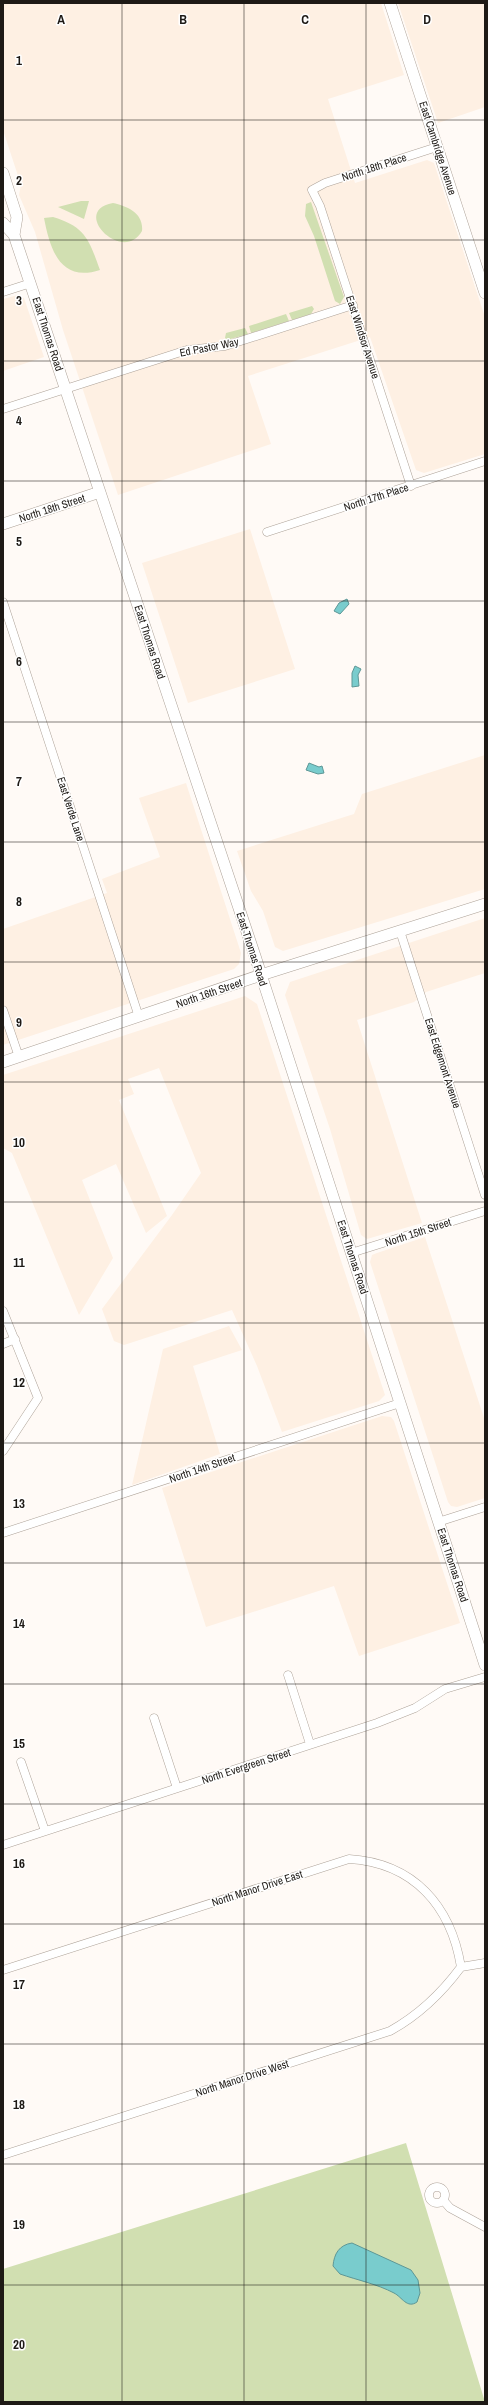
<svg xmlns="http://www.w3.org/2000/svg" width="488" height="2405" viewBox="0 0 488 2405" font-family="'Archivo Narrow',sans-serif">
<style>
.built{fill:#fef0e3}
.green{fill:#d1dfb1}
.water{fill:#79cccd;stroke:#5e9796}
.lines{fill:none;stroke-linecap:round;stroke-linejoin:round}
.street-casing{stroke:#aea399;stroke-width:9}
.secondary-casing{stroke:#aea399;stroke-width:12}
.street{stroke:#fff;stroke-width:8}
.secondary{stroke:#fff;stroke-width:11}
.grid{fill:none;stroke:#1e1a16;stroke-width:1;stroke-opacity:0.55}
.labels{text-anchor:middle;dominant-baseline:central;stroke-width:3;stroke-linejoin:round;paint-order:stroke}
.street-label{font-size:11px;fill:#1e1a16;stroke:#fff}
.grid-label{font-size:13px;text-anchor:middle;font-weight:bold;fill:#1e1a16;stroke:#fff;stroke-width:3;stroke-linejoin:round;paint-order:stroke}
</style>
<rect width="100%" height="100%" fill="#fffaf6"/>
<!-- built -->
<path class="built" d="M3 3H381L404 75 328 99 355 183 427 160 434 163 485 317V454L424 473 416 470 370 337 248 376 271 444 118 495 63 330 35 232 19 195 21 185 3 130Z
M398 3H485V107L438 123Z
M18 295 24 298 44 357 3 371V299Z
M250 529 295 669 188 703 142 563Z
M485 755V889L283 951 275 947 263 911 251 891 237 851 354 814 362 794Z
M186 783 241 953 239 964 234 969 3 1045V929L107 893 102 879 160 857 139 798Z
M485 918V973L426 992 414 1002 357 1020 422 1223 367 1239 361 1235 330 1129 285 995 290 982Z
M245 996 257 1004 385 1395 379 1401 282 1432 257 1366 232 1310 124 1345 114 1341 102 1309 172 1215 201 1173 159 1068 128 1079 134 1094 119 1100 167 1216 146 1233 116 1164 82 1180 113 1258 79 1315 12 1153 3 1148V1075Z
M425 1237 485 1421V1498L457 1507 451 1506 448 1502 370 1262 372 1255 377 1253Z
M229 1326 242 1350 193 1366 220 1454 132 1485 163 1349Z
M382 1416 391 1417 394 1421 460 1623 359 1656 334 1586 206 1627 162 1488Z"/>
<!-- green -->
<path class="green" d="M81 201H89L84 219 58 207Z
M311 202 344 297 340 304 335 301 314 236 305 216 306 204Z
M113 203C127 206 144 213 142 231 123 265 69 211 113 203Z
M53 217C86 227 89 240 100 270 60 283 50 249 44 218Z
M312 306 314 309 311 314 292 320 289 313Z
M286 314 289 321 251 333 249 326Z
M245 328 248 334 227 340 225 338 226 333Z
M406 2143 485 2402H3V2269Z"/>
<!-- water -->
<path class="water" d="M347 599 349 604 340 614 334 611 339 603Z
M355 666 361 669 358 675 359 686 352 687V673Z
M309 763 319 767 322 766 324 773 318 774 306 770Z
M352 2243 411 2270 418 2280 420 2293 417 2302C407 2309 402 2297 394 2293 377 2284 357 2280 340 2274L333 2266C334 2254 339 2245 352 2243Z"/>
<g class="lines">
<!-- street casing -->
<g class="street-casing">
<path id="street" d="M3 292 31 283
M3 409 187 350 225 346 353 305
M411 486 320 206 312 190 325 183 437 147
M267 532 485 461
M3 602 139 1017
M400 931 485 1195
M3 1010 19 1057
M351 1253 485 1211
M3 1311 38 1398 3 1451
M3 1344 15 1339
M438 1522 485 1507
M3 1533 400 1403
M288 1675 310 1744
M154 1718 177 1788
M21 1762 45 1831
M3 1845 377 1723 415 1708 445 1689 485 1677
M461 1967 485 1963
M3 1970 349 1859C414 1863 451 1906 461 1967
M3 2155 390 2031C419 2015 441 1994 461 1967
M429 2195a8 8 0 1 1 16 0a8 8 0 1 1-16 0Z
M443 2200 450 2208 485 2227"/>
</g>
<!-- secondary casing -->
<g class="secondary-casing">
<path id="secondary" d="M390 3 485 293
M3 173 17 217 14 235
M3 223 14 235 255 956 485 1665
M3 524 100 492
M3 1062 261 975 485 904"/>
</g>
<!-- street -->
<use href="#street" class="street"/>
<!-- secondary -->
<use href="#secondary" class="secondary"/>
</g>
<!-- grid -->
<path class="grid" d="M122 3V2402M244 3V2402M366 3V2402M3 120H485M3 240H485M3 361H485M3 481H485M3 601H485M3 722H485M3 842H485M3 962H485M3 1082H485M3 1202H485M3 1323H485M3 1443H485M3 1563H485M3 1684H485M3 1804H485M3 1924H485M3 2044H485M3 2164H485M3 2285H485"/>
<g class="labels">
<!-- street labels -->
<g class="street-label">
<text transform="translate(438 148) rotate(72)">East Cambridge Avenue</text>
<text transform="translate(374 167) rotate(-18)">North 18th Place</text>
<text transform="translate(48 334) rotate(72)">East Thomas Road</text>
<text transform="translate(363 337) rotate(72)">East Windsor Avenue</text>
<text transform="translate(209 347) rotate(-11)">Ed Pastor Way</text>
<text transform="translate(376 497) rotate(-18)">North 17th Place</text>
<text transform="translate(52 508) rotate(-18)">North 18th Street</text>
<text transform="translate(150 642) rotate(72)">East Thomas Road</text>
<text transform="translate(71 809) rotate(72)">East Verde Lane</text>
<text transform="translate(252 949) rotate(72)">East Thomas Road</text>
<text transform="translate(209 993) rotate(-19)">North 16th Street</text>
<text transform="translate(443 1063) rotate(72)">East Edgemont Avenue</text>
<text transform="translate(418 1232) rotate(-18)">North 15th Street</text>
<text transform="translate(353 1257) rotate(72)">East Thomas Road</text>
<text transform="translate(202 1468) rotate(-19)">North 14th Street</text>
<text transform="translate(453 1565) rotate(72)">East Thomas Road</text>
<text transform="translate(246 1766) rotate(-18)">North Evergreen Street</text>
<text transform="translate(257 1888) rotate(-18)">North Manor Drive East</text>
<text transform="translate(242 2078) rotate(-18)">North Manor Drive West</text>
</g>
</g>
<g class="grid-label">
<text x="61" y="24">A</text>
<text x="183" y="24">B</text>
<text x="305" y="24">C</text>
<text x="427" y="24">D</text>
<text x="19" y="65">1</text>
<text x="19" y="185">2</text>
<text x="19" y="305">3</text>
<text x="19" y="425">4</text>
<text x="19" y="546">5</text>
<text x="19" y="666">6</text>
<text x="19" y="786">7</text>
<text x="19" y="906">8</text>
<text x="19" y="1027">9</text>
<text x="19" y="1147">10</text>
<text x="19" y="1267">11</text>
<text x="19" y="1387">12</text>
<text x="19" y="1508">13</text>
<text x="19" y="1628">14</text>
<text x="19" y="1748">15</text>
<text x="19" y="1868">16</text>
<text x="19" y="1989">17</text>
<text x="19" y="2109">18</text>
<text x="19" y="2229">19</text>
<text x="19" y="2349">20</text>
</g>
<!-- border -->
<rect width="488" height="2405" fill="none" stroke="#1e1a16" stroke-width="8"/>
</svg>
